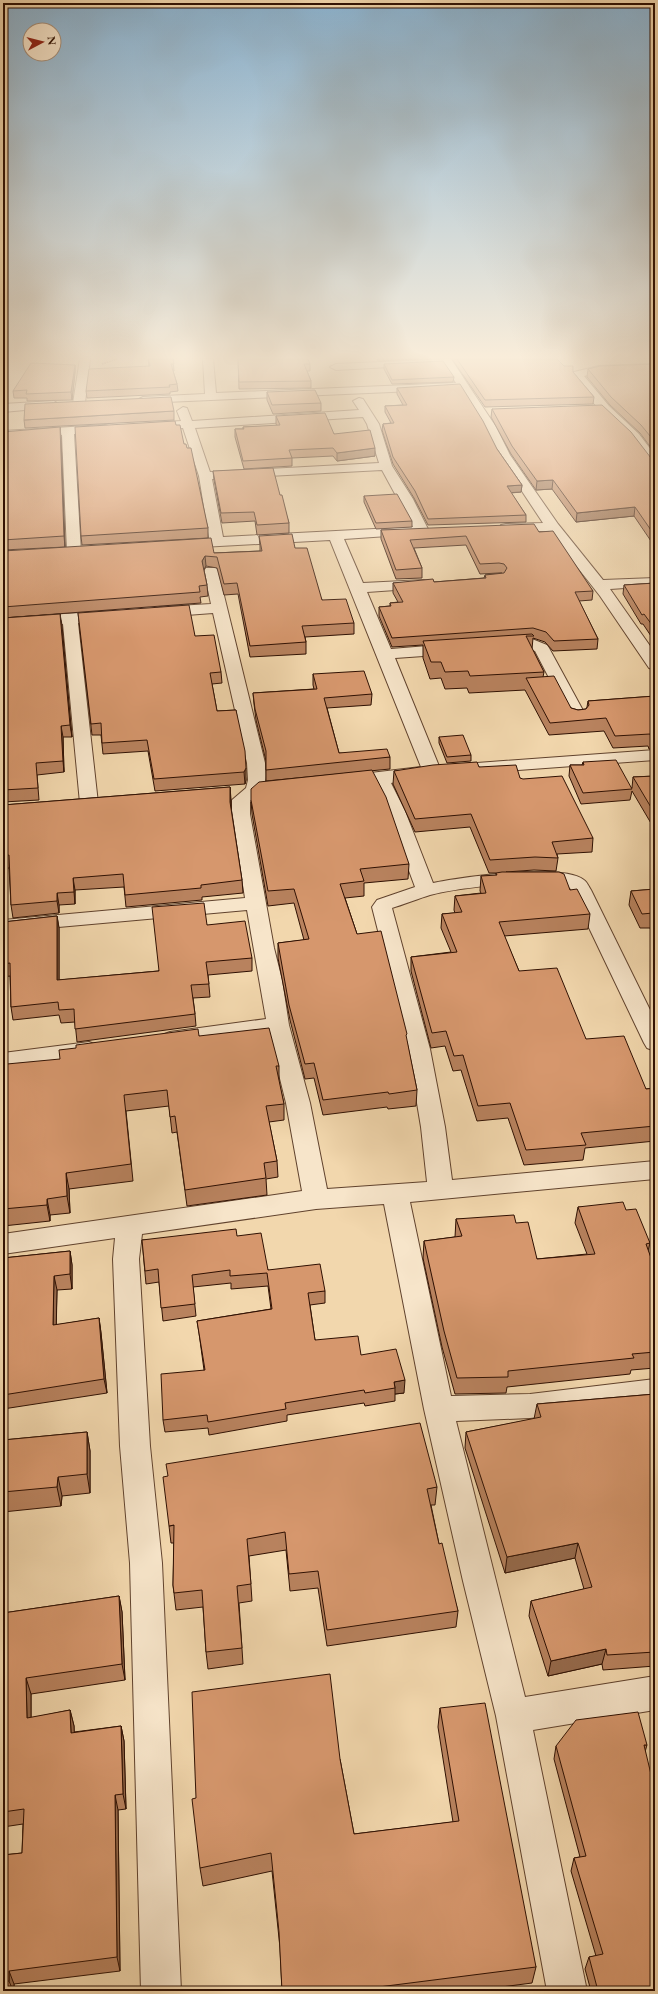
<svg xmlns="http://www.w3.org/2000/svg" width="658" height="1994" viewBox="0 0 658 1994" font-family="'EB Garamond',serif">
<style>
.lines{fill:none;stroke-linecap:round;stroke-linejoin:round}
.minor-casing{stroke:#60422d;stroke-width:2}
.path{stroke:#2f1002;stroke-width:1.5;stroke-dasharray:1.5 1;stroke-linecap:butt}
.minor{fill:#f7e5ca;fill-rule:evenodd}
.wall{fill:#b8825e;stroke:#2f1002}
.shaded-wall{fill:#966a4c;stroke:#2f1002}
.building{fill:#d6976d;stroke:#2f1002}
</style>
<rect width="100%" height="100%" fill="#f2d7ad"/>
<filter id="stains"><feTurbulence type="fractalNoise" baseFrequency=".005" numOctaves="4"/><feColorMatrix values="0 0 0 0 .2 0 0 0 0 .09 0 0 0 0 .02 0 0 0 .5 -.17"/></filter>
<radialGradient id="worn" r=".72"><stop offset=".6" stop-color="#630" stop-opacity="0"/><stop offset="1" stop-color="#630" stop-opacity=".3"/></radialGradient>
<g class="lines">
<!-- minor casing -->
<g class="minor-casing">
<path id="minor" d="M80 359H90L85 403 79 406 73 403Z
M203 359H213L216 393 456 383 444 364 336 370 330 367 336 364 451 359 496 427 510 455 558 524 603 580 655 578V586L610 589 655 653V670L649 668 600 596 549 531H501L499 528 501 525 506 524 543 523 498 455 484 427 460 389 143 403 137 400 143 397 205 394Z
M655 364V370L599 372 584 376 609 406 639 434 655 455V467L651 466C644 457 637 447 630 439 617 425 576 390 572 374L574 372 599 366Z
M359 398 363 399 379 424 392 466 413 499 429 531 427 534H417L344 539 363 583 424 580 429 581 431 584 429 587 424 588 367 592 391 649 452 644 458 646 460 649 458 652 452 654 395 658 441 771 438 775 432 776 391 783 405 811 433 883C461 877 562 863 584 880 587 882 589 887 591 890L655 1020V1051L647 1048 644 1043 570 888C542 878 459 887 430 895 417 899 405 904 392 908L430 1049 445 1127 452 1180 655 1161V1179L410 1202 451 1396 530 1394 655 1379V1403L530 1418 456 1421 525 1697 655 1676V1710L533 1730 587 1991H547L496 1716 463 1581 424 1409 384 1204 316 1209 142 1234 139 1259 150 1446 162 1563 181 1991H141L130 1563 120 1446 113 1259 115 1238 3 1254V1234L302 1191 286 1103 269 1034 170 1048 162 1045 159 1040 162 1035 170 1032 266 1019 247 910 3 932V920L245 898 232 814V800L246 788 248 780 247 763 213 613 160 617 155 615 152 612 155 609 160 607 211 604 204 571 206 568H216L218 571 265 763C266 783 267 789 250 802V814L274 948 282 980 289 1025 310 1103 327 1189 427 1182 421 1127 408 1049 372 907 377 900 415 887 387 811 373 784 345 786 339 785 336 781 339 777 345 776 421 767 330 540 183 548 178 547 176 544 178 541 209 538 199 476 183 428 150 431 144 427 150 423 181 421 177 411 183 407 187 408 192 421 359 410 353 401ZM363 417 367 424 379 463 210 472 195 428ZM382 470 413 527 223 537 212 479Z
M54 401 60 405 58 407 3 412V404Z
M105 425 109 426 111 429 109 432 74 434 81 552 79 555H69L67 552 62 435 3 439V431Z
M110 611 115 613 118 616 115 619 78 623 98 803 96 807 89 809 82 807 80 803 63 624 3 628V618Z
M532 639 547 645 549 648 586 716 583 720 577 721 571 720 535 651C523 646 510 651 497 648L495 645 497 642Z
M655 750V760L477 773 471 772 468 768 471 764 477 763Z
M89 1042 97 1045 100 1050 97 1055 3 1069V1053Z"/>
</g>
<!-- path -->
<path class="path" d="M102 364 117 359"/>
<!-- minor -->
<use href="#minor" class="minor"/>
</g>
<!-- wall -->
<path class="wall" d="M148 359H173L174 371H173L177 384 178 391 170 392V394L87 398 86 391 149 366Z
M238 359 310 364V371H307L311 381V388L239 389Z
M377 359H418L378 361Z
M452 359H557L564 366 573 372 594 397 593 404 485 407Z
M384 364 454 377 453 382 392 384 384 369Z
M655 364V453L640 433 610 405 587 377 588 369Z
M75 365V372L72 400 27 401V398H14L13 391Z
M397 388 497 449 522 485 521 492 511 493 526 515V522L428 525 414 498 393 464 382 430 383 424 391 423 385 412V406L403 405 397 394Z
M267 392 321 403V411L273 414 267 400Z
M492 409 655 459V547L634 516 576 522 552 489 536 490 511 454 491 417Z
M174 411V420L25 428 24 420Z
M276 416 334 434 375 456 337 461 333 456 292 458V466L244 469 235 437V429H243V427L277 426 276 424Z
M176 425 184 444 208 528V538L82 545 81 536Z
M3 432 61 437 65 547 3 550Z
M213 471 280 495 289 523V533L257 535 255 521 222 523 214 480Z
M364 496 412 521V527L376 529 364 502Z
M381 530 539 532 593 591 592 600 579 601 598 639 597 649 553 651 545 642 533 638 532 649 544 672 543 677 571 708 578 710 586 709 587 707 588 701 655 696V749H649L648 746 613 748 604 731 549 735 525 690 469 693 467 688 445 689 441 678 430 679 423 658V645L392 647 379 616V607L390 606V603L398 602 393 593V583L434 582 484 578 485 575 502 573H498L480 574 466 545 414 548 422 568V578L396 579 381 539Z
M259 536 295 548 322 600 354 623V634L305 637 306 642V654L250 657 238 594 224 595 217 568 206 566 204 570 207 585 208 596 200 597 201 603 3 618V551L214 553 260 551V546Z
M654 556H655V569L652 566Z
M655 583V642L643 624H641L623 594 624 585Z
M78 613 195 636 221 672 222 683 212 684 217 711 236 710 246 780 245 784 155 791 148 751 103 754 101 735H92Z
M60 614 72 737H63L64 772 37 775 39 800 3 802V618Z
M313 674 372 694 371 705 327 708 339 753 390 757V769L266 781V761L256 720 254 704 253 693 314 689 313 685Z
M439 737 471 755V761L447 763 439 743Z
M583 762 632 788 633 777 655 776V830L632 791 630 800 581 804 569 776 570 765H582Z
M479 767 520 778 593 838 592 852 557 854 558 858 556 871 534 870 506 872 570 890 590 914 588 929 504 936 519 971 586 1039 646 1089 655 1088V1141L585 1148 583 1160 524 1165 508 1118 477 1121 461 1070 453 1071 445 1046 431 1048 411 971V957L451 952 441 928 442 914 455 913 454 910 455 896 481 893 480 891 481 876H496V873H489L470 827 415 832 393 784 394 771Z
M230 787 231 807 242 880 243 893 202 897V900L126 907 124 887 75 890V904L59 905V913L13 918 11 905 9 868H3V805Z
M251 800 409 864 408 879 364 883V896L345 898 357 934 407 1042 417 1090 416 1106 388 1109 387 1107 323 1115 314 1078 305 1079 290 1020 278 958V943L304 940 294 903 268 906 252 814Z
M655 889V939L650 928H640L629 905 631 891Z
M57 916 59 928V980L158 971 207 925 252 958V971L208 975 210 997 193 998 195 1014 196 1026 77 1042 75 1022 61 1023 59 1015 13 1020 11 1007 10 976 3 977V922Z
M199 1036 279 1066V1082L284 1104V1120L269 1122 277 1161 278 1177 266 1179 267 1195 187 1206 177 1132 172 1133 169 1106 126 1111 133 1181 69 1189 70 1213 50 1215V1221L3 1226V1138L60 1059Z
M578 1207 626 1210 650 1243 648 1251 655 1269V1368L631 1370 630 1374 507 1387 506 1393 455 1394 442 1347 423 1258 424 1241 455 1237 456 1219 516 1223 537 1259 587 1254 575 1223Z
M237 1236 268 1270 325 1291V1303L310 1305 315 1340 361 1355 404 1393 395 1394V1401L365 1406 364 1403 287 1415V1421L209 1435 208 1428 165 1432 163 1420 204 1370 199 1333 197 1321 271 1309 268 1286 231 1289V1283L193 1287 196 1316 163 1321 159 1282 146 1284 142 1240Z
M70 1251 72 1265V1289L57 1290 56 1325 99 1318 101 1333 107 1393 3 1409V1258Z
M655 1394V1666L603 1670 602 1664 548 1676 529 1616 531 1601 584 1589 575 1558 505 1573 465 1448 466 1432 534 1419 537 1404Z
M87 1432 90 1451V1493L62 1496 61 1506 3 1512V1440Z
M437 1487 435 1505H431L439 1544 458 1611 456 1627 327 1646 318 1588 290 1591 286 1550 249 1556 252 1601 239 1603 243 1664 208 1669 206 1652 203 1607 176 1610 173 1585 174 1543H171L169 1526Z
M119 1596 122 1612 125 1680 31 1694V1718L70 1710 74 1726V1732L121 1726 124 1741 126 1809 118 1810 120 1971 14 1984V1991H3V1855L22 1853 23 1824 3 1827V1613Z
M440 1708 536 1967 532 1983 471 1991H282L280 1948 272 1871 203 1886 200 1868 340 1759 354 1834 453 1822 438 1727Z
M647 1745 645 1752 655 1991H591L585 1969 589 1957 596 1956 571 1871 574 1858 580 1857 554 1759 556 1746Z"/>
<!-- shaded-wall -->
<path class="shaded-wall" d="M75 365V372L72 400 71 392Z
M60 427 61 437 65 547 64 536Z
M375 448V456L337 461V453Z
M553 480 552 489 536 490 537 481Z
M522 485 521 492 506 493 507 486Z
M635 507 634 516 576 522 577 513Z
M205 556 206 566 203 571 202 561Z
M60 614 62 625 72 737 70 725Z
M61 726 63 737 64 772 63 761Z
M246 768V780L245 784 244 772Z
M230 787 231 799V814L230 802Z
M73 878 75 890V904L74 892Z
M57 893 59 905V913L57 901Z
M57 916 59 928V993L57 980Z
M66 1173 69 1189 70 1213 67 1196Z
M47 1199 50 1215V1221L47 1205Z
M70 1251 72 1265V1289L70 1274Z
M54 1276 57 1290 56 1340 53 1325Z
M99 1318 101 1333 107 1393 104 1379Z
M405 1380 404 1393 395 1394V1388L394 1382Z
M87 1432 90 1451V1493L87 1474Z
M58 1477 62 1496 61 1506 57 1487Z
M578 1543 575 1558 505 1573 507 1557Z
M119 1596 122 1612 125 1680 122 1664Z
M606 1649 602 1664 548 1676 551 1661Z
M26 1678 31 1694V1734L27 1718Z
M70 1710 74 1726 75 1748 71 1733Z
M121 1726 124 1741 126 1809 123 1794Z
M115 1795 118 1810 120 1971 117 1957Z
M9 1971 14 1984V1991H13L9 1981Z"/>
<!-- building -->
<path class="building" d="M148 359H173L174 364H171L177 384 169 385 170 387 86 391 89 369 150 366Z
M238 359H308L310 364H304L311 381 239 382Z
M457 359H557L564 366H573V372L594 397 485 400Z
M443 361 454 377 392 380 384 364Z
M31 363 75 365 71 392 26 394 27 390 13 391Z
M655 364V442L641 425 611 397 588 369 600 366Z
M460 384 483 421 497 449 522 485 507 486 526 515 428 519 415 491 393 457 383 424 394 423 385 406 407 405 397 388Z
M315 390 321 403 272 405 267 392Z
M171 397 174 411 24 420 25 404Z
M602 405 631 432 651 458 655 459V536L635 507 577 513 553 480 537 481 512 446 492 409Z
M325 413 334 434 370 430 375 448 337 453 333 448 289 450 292 458 243 461 235 429H244L243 427 280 425 276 416Z
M175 421 176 425H180L184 444H186L187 448H191L208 528 81 536 75 427Z
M60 427 64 536 3 540V432Z
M273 468 280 495H282L289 523 257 525 254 512 221 513 213 471Z
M397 494 412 521 376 523 364 496Z
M534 524 539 532 553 531 593 591 575 592 598 639 554 641 546 632 533 628 392 638 379 607 391 606 390 603 403 602 393 583 433 579 434 582 486 578 485 575 504 573 507 568 504 564 499 563 480 564 466 536 410 540 422 568 396 570 381 530Z
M292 534 295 548H307L322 600 346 599 354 623 302 626 306 642 250 646 237 583 224 584 217 557 205 556 202 561 207 585 199 586 200 592 3 607V551L211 538 214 553 262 551 259 536Z
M655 583V629L644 614 642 615 624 585Z
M189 605 195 636 214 635 221 672 210 673 217 711 236 710 245 751 246 768 244 772 154 779 147 740 102 743 101 723 91 724 78 613Z
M60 614 70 725 61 726 63 761 36 763 38 788 3 790V618Z
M532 634 534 636H526L544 672 470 676 468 671 445 672 441 662H431L423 641Z
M364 671 372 694 324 698 339 753 387 749 390 757 266 770V751L255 709 253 693 317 689 313 674Z
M554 676 571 708 578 710 586 709 589 705 588 701 655 696V736H651L650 734 615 736 606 718 550 723 526 678Z
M463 735 471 755 447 757 439 737Z
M616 760 632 789 583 793 570 765H584L583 762Z
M477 762 479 767 516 765 520 778 523 779 562 776 593 838 552 842 558 858 535 857 490 860 471 814 415 819 394 771 433 765Z
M372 770 386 797 409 864 360 869 364 881 340 884 357 934 381 931 407 1034 406 1035 417 1090 389 1094 388 1092 323 1100 314 1063 305 1064 289 1005 278 943 309 939 294 889 268 891 251 800V789L259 782Z
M655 776V814L633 777Z
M230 787V802L242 880 201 885V888L125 895 123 874 73 878 74 892 57 893V901L11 905 9 855 3 856V805Z
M502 872H559L564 874 570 890 577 889 590 914 499 922 519 971 557 968 586 1039 624 1036 646 1089 655 1088V1126L581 1133 586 1145 526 1150 510 1103 478 1106 463 1055 454 1056 446 1031 432 1033 411 957 457 952 442 914 462 912 455 896 486 893 481 876 497 875 496 873Z
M655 889V919L653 913 642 914 631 891Z
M204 903 207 925 245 921 252 958 206 962 209 984 191 985 195 1014 75 1029 74 1009 59 1010 58 1002 11 1007 10 963 3 964V922L57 916V980L159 971 152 907Z
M269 1028 279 1066H276L284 1104 266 1106 277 1161 264 1163 266 1178 185 1190 175 1116 170 1117 167 1090 124 1095 131 1164 66 1173 67 1196 47 1199V1205L3 1209V1138L7 1064 60 1059 59 1050 76 1048V1045L198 1029 199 1036Z
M623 1202 626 1210 636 1209 650 1243 646 1244 655 1269V1352L632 1354 634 1358 508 1371V1377L457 1378 444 1331 424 1241 462 1236 456 1219 514 1215 516 1223 528 1222 537 1259 595 1254 578 1207Z
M236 1229 237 1236 261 1233 268 1270 320 1264 325 1291 308 1293 315 1340 358 1336 361 1355 396 1349 405 1380 394 1382 395 1388 365 1393 364 1390 285 1403 286 1409 208 1422 207 1415 163 1420 161 1374 205 1370 197 1321 272 1309 267 1273 230 1276V1270L192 1275 195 1304 161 1308 158 1269 145 1271 142 1240Z
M70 1251V1274L54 1276 53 1325 99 1318 104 1379 3 1395V1258Z
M655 1394V1652L607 1655 606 1649 551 1661 531 1601 592 1587 578 1543 507 1557 466 1432 541 1417 537 1404Z
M420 1423 437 1487 427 1489 439 1544 442 1543 458 1611 327 1630 318 1571 289 1574 285 1532 247 1539 251 1584 237 1586 242 1648 206 1652 202 1590 174 1593 173 1585 174 1525 169 1526 163 1477 168 1476 166 1464Z
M87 1432V1474L58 1477 57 1487 3 1492V1440Z
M119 1596 122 1664 26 1678 27 1718 70 1710 71 1733 121 1726 123 1794 115 1795 117 1957 9 1971V1981L3 1982V1855L22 1853 24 1809 3 1812V1613Z
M330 1674 340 1759 354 1834 459 1821 440 1708 485 1703 536 1967 347 1991H282L279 1932 271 1853 200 1868 192 1799 196 1798 192 1692Z
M638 1712 647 1745H644L655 1791V1991H650L649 1987 630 1991H598L589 1957 603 1954 574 1858 586 1856 556 1746 576 1720Z"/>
<!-- sky -->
<linearGradient id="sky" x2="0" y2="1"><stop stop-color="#8bb5d4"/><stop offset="0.56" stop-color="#f9edda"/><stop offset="1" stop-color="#f9edda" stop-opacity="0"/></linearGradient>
<rect width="658" height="638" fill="url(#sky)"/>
<!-- margin -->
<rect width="658" height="1994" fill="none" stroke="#f2d7ad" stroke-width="16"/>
<rect x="4" y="4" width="650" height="1986" fill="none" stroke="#2f1002" stroke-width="2"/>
<rect x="8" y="8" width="642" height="1978" fill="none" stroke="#2f1002"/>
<!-- north arrow -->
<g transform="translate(42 42) rotate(83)"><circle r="19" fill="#f7e5ca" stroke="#a7907a"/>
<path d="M0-3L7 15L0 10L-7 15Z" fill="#8f2418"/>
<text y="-6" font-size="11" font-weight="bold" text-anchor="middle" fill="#2f1002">N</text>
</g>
<rect width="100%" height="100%" filter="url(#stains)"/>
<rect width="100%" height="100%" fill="url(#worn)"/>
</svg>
